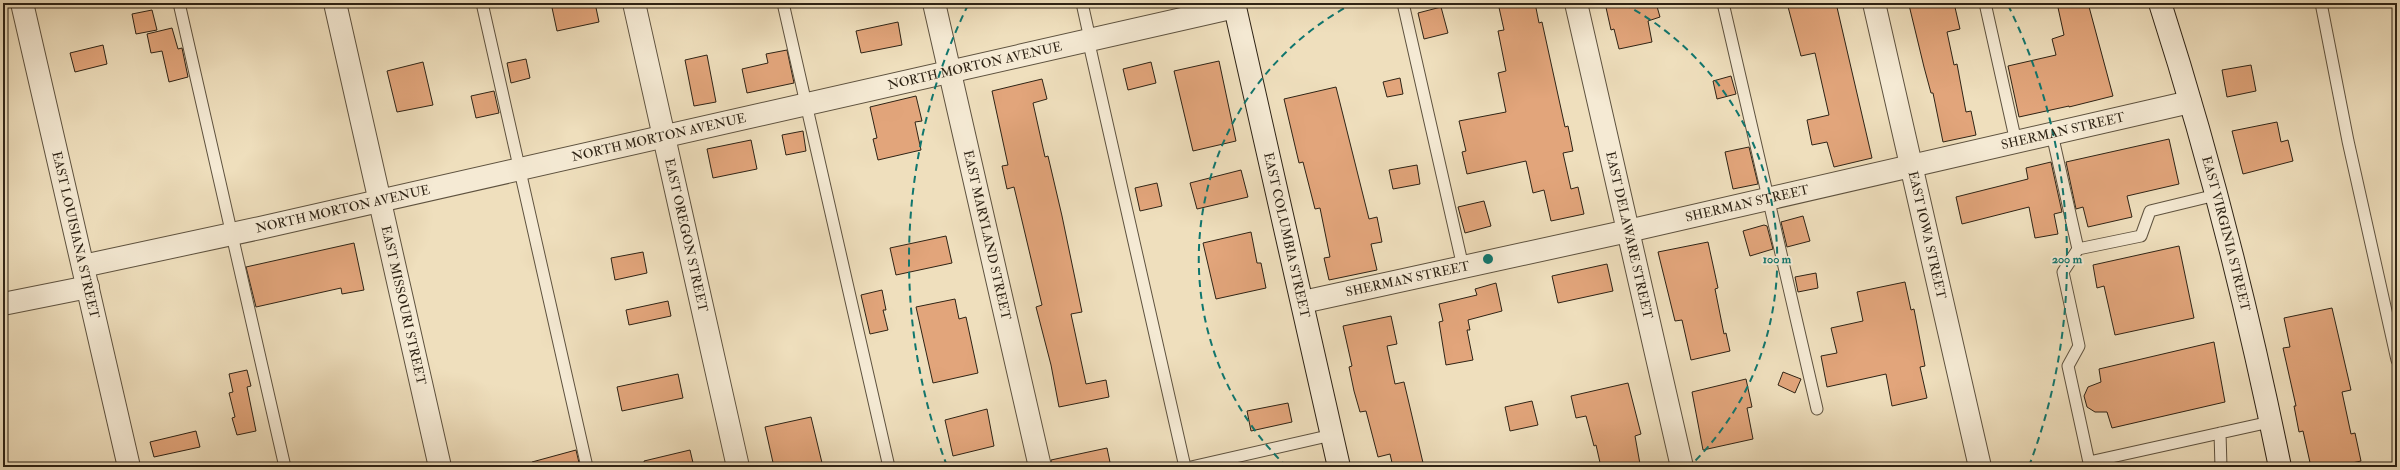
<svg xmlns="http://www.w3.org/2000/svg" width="2400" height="470" viewBox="0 0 2400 470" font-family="'IM FELL Double Pica',serif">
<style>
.building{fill:#e2a57b;stroke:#2e2315}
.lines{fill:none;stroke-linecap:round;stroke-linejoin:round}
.lane-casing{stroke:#5e523f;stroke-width:13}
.street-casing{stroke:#5e523f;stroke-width:24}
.secondary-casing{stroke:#2e2315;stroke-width:24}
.lane{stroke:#f5ead4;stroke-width:11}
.street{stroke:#f5ead4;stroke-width:22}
.secondary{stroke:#f5ead4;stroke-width:22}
.ring{fill:none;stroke:#0f766e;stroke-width:2;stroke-dasharray:7 5}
.labels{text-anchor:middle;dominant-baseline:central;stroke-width:4;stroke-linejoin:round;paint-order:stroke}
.street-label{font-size:13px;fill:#2e2315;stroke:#f5ead4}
.centre{fill:#0f766e;stroke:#f5ead4;stroke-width:2}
.ring-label{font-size:12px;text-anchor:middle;font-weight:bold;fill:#0f766e;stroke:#f5ead4;stroke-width:4;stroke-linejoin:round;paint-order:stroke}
</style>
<rect width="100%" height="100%" fill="#efdfbd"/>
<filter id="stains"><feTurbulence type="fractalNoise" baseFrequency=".005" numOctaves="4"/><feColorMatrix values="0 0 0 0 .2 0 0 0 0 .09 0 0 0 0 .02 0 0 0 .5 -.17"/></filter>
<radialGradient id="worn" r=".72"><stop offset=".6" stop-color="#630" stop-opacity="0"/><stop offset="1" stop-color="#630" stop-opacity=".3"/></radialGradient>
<!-- building -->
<path class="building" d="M551 3H595L599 22 557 31Z
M1498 3H1535L1539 23 1542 22 1565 127 1568 126 1573 151 1563 153 1571 189 1578 187 1584 214 1551 221 1544 190 1533 193 1526 161 1467 174 1462 152 1466 151 1459 121 1506 112 1498 73 1506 71 1498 31 1504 30Z
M1605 3H1656L1660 17 1648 21 1652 42 1619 49 1614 29 1611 30Z
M1787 3H1836L1872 158 1834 167 1827 142 1812 145 1807 120 1829 115 1815 53 1801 56Z
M1917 3H1954L1960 29 1947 32 1954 65 1957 64 1966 112 1971 111 1976 135 1943 142 1933 93H1931L1924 67 1909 5Z
M2057 3H2088L2113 96 2069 107V106L2019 117 2008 66 2056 55 2052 39 2064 35Z
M1441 7 1448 33 1424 39 1418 13Z
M152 10 157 30 136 34 132 14Z
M898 22 902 45 861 53 856 31Z
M172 28 178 49 182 48 188 77 169 82 162 51 151 53 147 34Z
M103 45 107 64 75 72 70 53Z
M787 50 794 83 747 93 742 69 768 63 766 54Z
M707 55 716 102 694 106 685 60Z
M526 59 530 78 511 83 507 63Z
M1219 61 1236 141 1193 151 1174 71Z
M423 62 433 105 397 112 387 71Z
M1151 62 1156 83 1128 90 1123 69Z
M2251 65 2256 91 2227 97 2222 70Z
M1731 76 1736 94 1717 99 1713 81Z
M1400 78 1403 94 1387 97 1383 82Z
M1042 79 1047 99 1033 103 1045 157 1048 156 1062 216 1082 312 1071 314 1086 384 1106 380 1109 397 1059 407 1051 365 1036 307 1042 305 1014 187 1007 189 1002 166 1008 165 992 91Z
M1336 87 1369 219 1377 217 1382 242 1371 244 1377 270 1329 280 1324 258 1330 257 1320 208 1315 209 1303 162 1299 163 1284 99Z
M494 91 499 113 476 118 471 96Z
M916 96 922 121 915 122 921 150 878 160 873 139 877 138 870 107Z
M2277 122 2281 142 2288 140 2293 161 2243 174 2232 131Z
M803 131 806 151 786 155 782 135Z
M2169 139 2179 184 2127 196 2132 217 2088 227 2083 207 2076 209 2066 162Z
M751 140 757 169 713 178 707 149Z
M1749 147 1758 184 1733 189 1725 152Z
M2051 162 2062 212 2054 214 2058 234 2035 238 2029 207 1962 224 1956 197 2028 179 2026 168Z
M1417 165 1420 184 1393 189 1389 170Z
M1241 170 1248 197 1197 209 1190 183Z
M1157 183 1162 206 1140 211 1135 188Z
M1484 201 1491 226 1465 233 1458 207Z
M1803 216 1810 241 1787 247 1781 222Z
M1764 225 1767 226 1773 249 1750 256 1743 231Z
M1251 232 1257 263H1261L1266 288 1216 299 1203 243Z
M946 236 952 263 896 275 890 248Z
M1708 242 1718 288 1715 289 1724 334 1726 333 1730 351 1691 360 1682 320 1675 321 1658 252Z
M354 243 364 290 342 294 341 288 256 307 246 267Z
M2179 246 2194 318 2115 335 2104 286 2097 288 2093 265Z
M643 252 647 273 615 280 611 258Z
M1607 264 1613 291 1558 303 1552 276Z
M1816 273 1818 288 1798 292 1795 277Z
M1905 282 1911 310 1914 309 1925 366 1920 367 1927 398 1892 406 1886 374 1827 387 1821 356 1837 353 1831 328 1863 321 1857 292Z
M1496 283 1502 311 1468 320 1470 330H1467L1473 360 1446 365 1439 322 1443 321 1439 304 1477 295 1475 289Z
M882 290 886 310H883L888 330 870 334 861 295Z
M955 299 959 319 966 317 978 373 933 383 916 307Z
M668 301 671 316 629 325 626 310Z
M2332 308 2351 390 2342 392 2351 434 2355 433 2361 461 2334 467H2311L2303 431 2299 432 2294 406H2296L2283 348 2290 347 2284 318Z
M1391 316 1397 344 1387 346 1395 384 1404 382 1424 467H1393L1390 454 1378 457 1366 411 1360 412 1354 391 1349 367 1352 366 1343 326Z
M2214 342 2225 402 2112 428 2107 412H2095L2087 407 2084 396 2088 387 2101 382 2099 369Z
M247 370 251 386 247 387 256 431 237 435 232 418 235 417 229 393 233 392 229 374Z
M1783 372 1801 379 1795 393 1778 385Z
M678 374 683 398 622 411 617 387Z
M1746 379 1752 407 1747 408 1753 439 1703 450 1692 392Z
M1628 383 1641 434 1635 436 1640 464 1626 467H1601L1596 445 1594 446 1586 416 1576 418 1571 396Z
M1532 401 1538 425 1510 431 1505 407Z
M1288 403 1292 422 1251 431 1247 411Z
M987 409 994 446 953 456 945 420Z
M811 417 823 467H774L765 427Z
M196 431 200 447 154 457 150 442Z
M1107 448 1111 467H1052L1051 460Z
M576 450 580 467H532V462Z
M690 450 694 467H645L644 461Z"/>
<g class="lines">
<!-- lane casing -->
<g class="lane-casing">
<path id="lane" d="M179 3 285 467
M482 3 587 467
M783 3 889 467
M1082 3 1090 39
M1403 3 1463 267
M1723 3 1817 409
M1985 3 2016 142
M2321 3 2348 141 2397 360
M1088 39 1185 467
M2052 134 2078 249 2063 272 2079 346 2068 366 2090 467
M2078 249 2141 236 2150 211 2216 195
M2220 433 2221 467
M2089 462 2270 422
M1191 467 1332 435"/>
</g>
<!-- street casing -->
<g class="street-casing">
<g id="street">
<path id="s1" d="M22 3 129 467"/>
<path id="s2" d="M335 3 440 467"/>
<path id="s3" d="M634 3 738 467"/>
<path id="s4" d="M934 3 1040 467"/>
<path id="s5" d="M1576 3 1682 467"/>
<path id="s6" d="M1874 3 1980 467"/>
<path id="s7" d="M83 266 260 228 1235 7"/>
<path id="s8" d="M1303 302 1628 231 2190 102"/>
<path d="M3 304 88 287"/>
</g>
</g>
<!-- secondary casing -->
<g class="secondary-casing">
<g id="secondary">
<path id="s9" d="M1234 3 1339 467"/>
<path id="s10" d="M2160 3C2209 155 2248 310 2280 467"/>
</g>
</g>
<!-- lane -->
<use href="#lane" class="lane"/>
<!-- street -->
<use href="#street" class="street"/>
<!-- secondary -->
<use href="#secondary" class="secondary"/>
</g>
<!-- distance rings -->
<g class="ring">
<path d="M1287 467A289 289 0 0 1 1352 4M1624 4A289 289 0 0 1 1689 467"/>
<path d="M947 466A579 579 0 0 1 968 5M2008 5A579 579 0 0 1 2029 466"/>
</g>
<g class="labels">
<!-- street labels -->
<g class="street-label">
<text stroke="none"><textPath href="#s7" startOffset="914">NORTH MORTON AVENUE</textPath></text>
<text stroke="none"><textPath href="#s8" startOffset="779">SHERMAN STREET</textPath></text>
<text stroke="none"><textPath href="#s7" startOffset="590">NORTH MORTON AVENUE</textPath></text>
<text stroke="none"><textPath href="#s8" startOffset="455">SHERMAN STREET</textPath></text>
<text stroke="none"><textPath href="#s7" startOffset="266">NORTH MORTON AVENUE</textPath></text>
<text stroke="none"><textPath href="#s10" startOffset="240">EAST VIRGINIA STREET</textPath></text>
<text stroke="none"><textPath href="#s1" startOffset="238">EAST LOUISIANA STREET</textPath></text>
<text stroke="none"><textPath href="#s3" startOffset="238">EAST OREGON STREET</textPath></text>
<text stroke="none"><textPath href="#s4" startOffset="238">EAST MARYLAND STREET</textPath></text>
<text stroke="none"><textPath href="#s9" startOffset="238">EAST COLUMBIA STREET</textPath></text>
<text stroke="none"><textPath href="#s5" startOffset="238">EAST DELAWARE STREET</textPath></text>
<text stroke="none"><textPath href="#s6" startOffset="238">EAST IOWA STREET</textPath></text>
<text stroke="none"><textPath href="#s8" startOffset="107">SHERMAN STREET</textPath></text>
<text stroke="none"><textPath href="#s2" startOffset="310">EAST MISSOURI STREET</textPath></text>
</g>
</g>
<circle cx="1488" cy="259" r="6" class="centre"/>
<g class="ring-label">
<text x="1777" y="263">100 m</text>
<text x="2067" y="263">200 m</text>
</g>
<!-- margin -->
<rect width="2400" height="470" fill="none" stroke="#efdfbd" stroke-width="16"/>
<rect x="4" y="4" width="2392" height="462" fill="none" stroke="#2e2315" stroke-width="2"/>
<rect x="8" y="8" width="2384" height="454" fill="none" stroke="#2e2315"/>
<rect width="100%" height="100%" filter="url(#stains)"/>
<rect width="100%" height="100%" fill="url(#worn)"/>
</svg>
